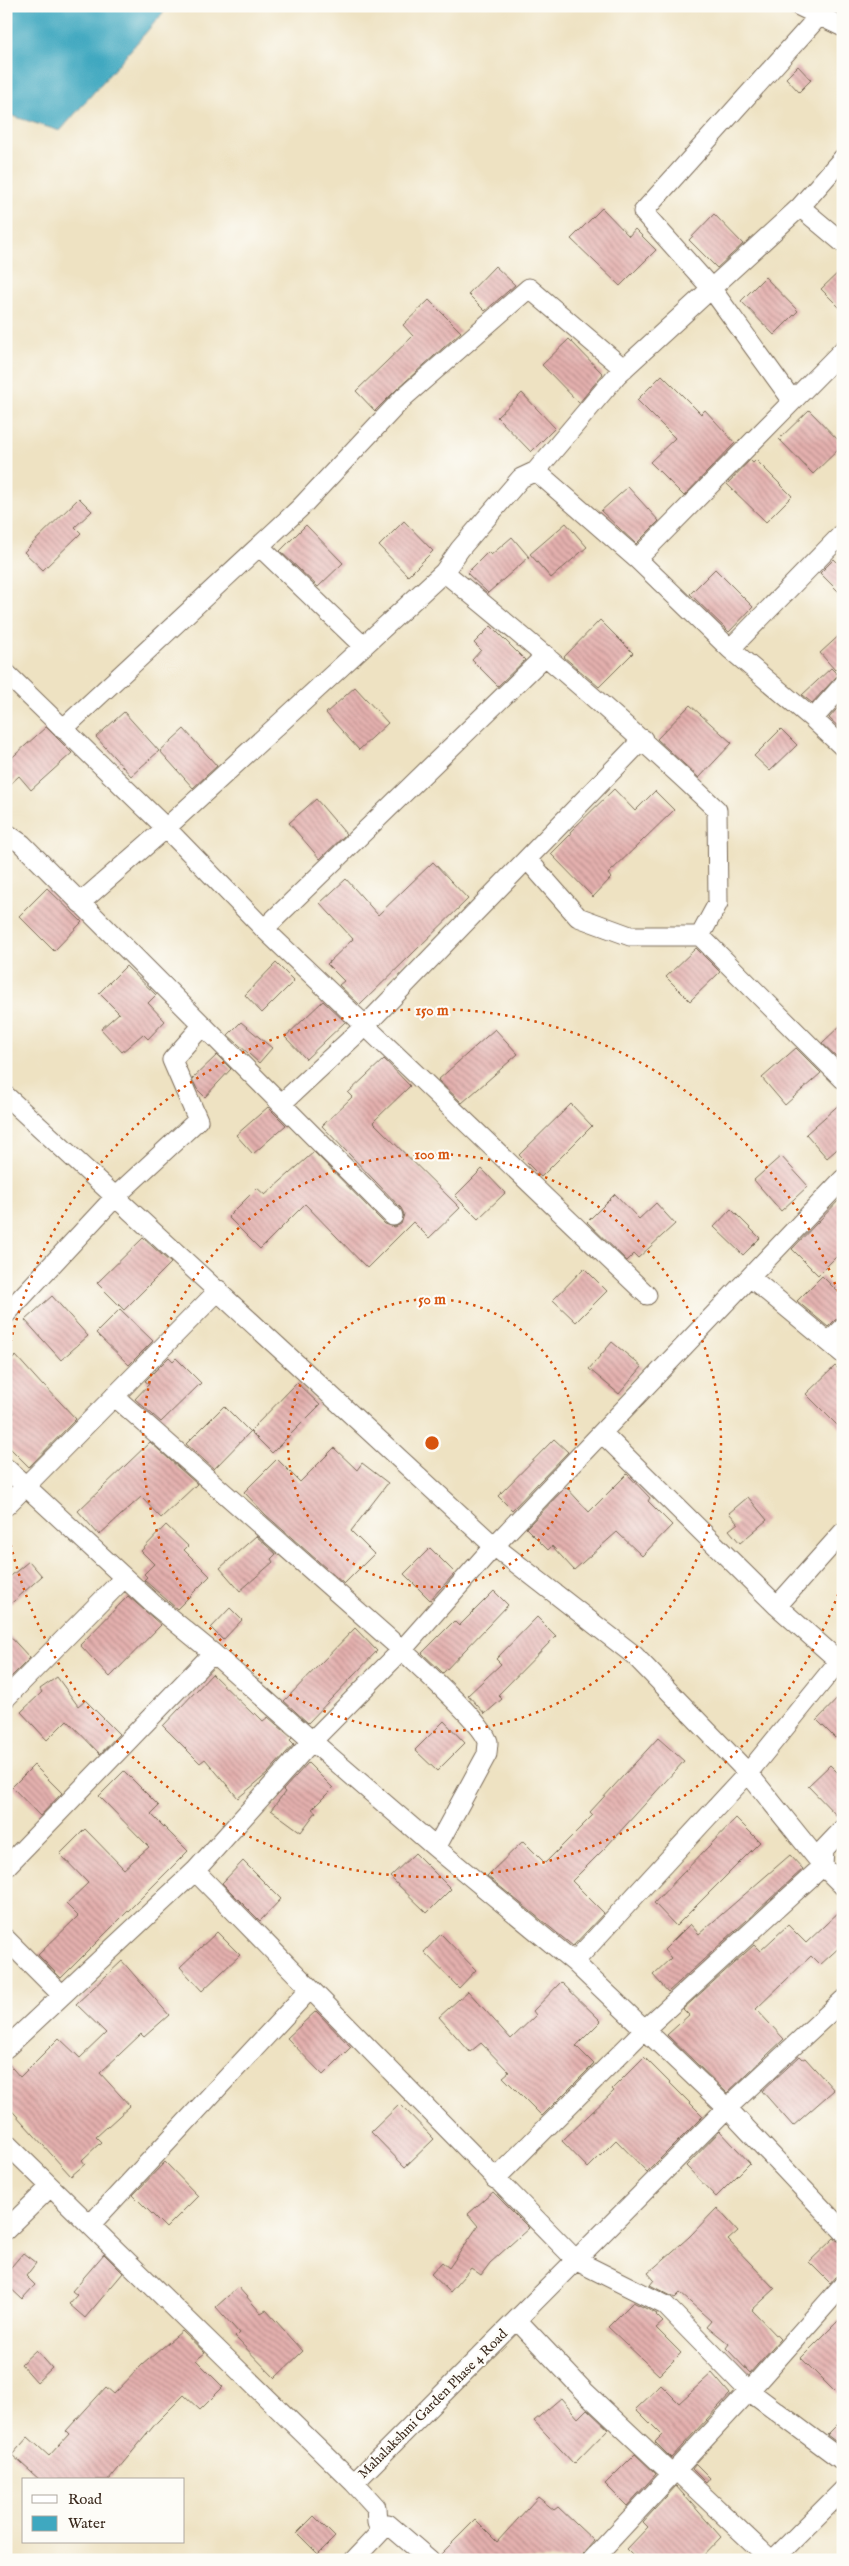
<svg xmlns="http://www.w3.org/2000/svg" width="849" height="2566" viewBox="0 0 849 2566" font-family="'IM FELL English',serif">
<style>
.water{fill:#3fa8c0;stroke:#3d696f}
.building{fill:url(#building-back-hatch)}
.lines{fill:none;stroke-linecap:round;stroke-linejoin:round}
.street-casing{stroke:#7a6a57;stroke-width:21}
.street{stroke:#fff;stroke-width:19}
.ring{fill:none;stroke:#d7540e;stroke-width:2.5;stroke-dasharray:2.5 5}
.labels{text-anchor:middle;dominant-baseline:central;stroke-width:4.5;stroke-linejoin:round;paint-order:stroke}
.street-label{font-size:14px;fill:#3b2a1e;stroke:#fdfcf7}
.centre{fill:#d7540e;stroke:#fdfcf7;stroke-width:2.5}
.ring-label{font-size:15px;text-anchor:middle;font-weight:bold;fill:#d7540e;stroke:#fdfcf7;stroke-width:4.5;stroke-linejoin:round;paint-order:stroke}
</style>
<defs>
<pattern id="building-back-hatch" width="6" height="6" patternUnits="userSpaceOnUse" patternTransform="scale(1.25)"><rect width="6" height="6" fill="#e4b0ae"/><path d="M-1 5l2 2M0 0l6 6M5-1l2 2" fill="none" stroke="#ba8f8d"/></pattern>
</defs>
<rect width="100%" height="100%" fill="#fdfcf7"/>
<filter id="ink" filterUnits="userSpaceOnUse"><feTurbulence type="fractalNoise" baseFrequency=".02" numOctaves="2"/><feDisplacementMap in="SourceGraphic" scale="10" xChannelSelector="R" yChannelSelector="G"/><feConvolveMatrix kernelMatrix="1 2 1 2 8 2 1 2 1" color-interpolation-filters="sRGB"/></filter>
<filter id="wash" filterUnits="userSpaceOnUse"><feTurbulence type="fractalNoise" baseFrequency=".0096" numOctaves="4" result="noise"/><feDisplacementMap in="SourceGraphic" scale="20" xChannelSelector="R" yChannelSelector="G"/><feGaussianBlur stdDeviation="1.12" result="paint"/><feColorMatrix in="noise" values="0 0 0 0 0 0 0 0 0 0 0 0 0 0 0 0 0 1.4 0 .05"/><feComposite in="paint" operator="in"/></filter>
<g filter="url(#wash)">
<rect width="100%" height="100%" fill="#eee2c2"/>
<!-- water -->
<path class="water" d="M6 6H169L60 131 6 114Z"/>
<g id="blocks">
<!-- building -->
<path class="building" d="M798 66 811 80 799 92 786 78Z
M602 208 629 236 635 229 656 250 620 286 571 239Z
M714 214 743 244 717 268 689 240Z
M495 266 515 285 485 311 468 294Z
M843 268V311L821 289Z
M765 277 798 311 774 335 741 301Z
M429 300 461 332 397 389 375 411 356 391 413 336 403 325Z
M569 339 603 374 579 403 542 365Z
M662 375 701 414 705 410 735 443 684 496 650 462 675 438 637 400Z
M522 393 555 428 531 452 497 417Z
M809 410 843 445 813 474 779 439Z
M750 460 753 463 756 460 792 496 766 522 727 484Z
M628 487 659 521 636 544 601 511Z
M79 498 92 511 75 527 81 533 43 570 24 552Z
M404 521 433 551 408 576 379 546Z
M566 523 587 547 551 578 530 554Z
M306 525 343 563 318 587 280 551Z
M512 537 529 557 488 593 467 573 488 552 491 555Z
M834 559 843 568V596L820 573Z
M715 569 753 607 729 632 690 594Z
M600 620 633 653 599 687 564 657Z
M491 626 525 660 498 686 472 660 481 650 474 643Z
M843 632V662L835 670 820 653Z
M831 668 838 675 812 703 802 695Z
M355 687 388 723 359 750 326 713Z
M843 702V731L829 718Z
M690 705 732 743 699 778 657 739Z
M124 712 159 751 131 776 96 737Z
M46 727 72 753 31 790 19 776 6 788V763Z
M184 729 217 766 193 788 160 751Z
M781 729 797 745 770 771 754 756Z
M614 789 635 811 655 791 674 810 608 874 611 878 593 897 551 854 571 834 570 832Z
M316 799 346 834 320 859 289 823Z
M433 862 468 899 360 1005 339 985 344 981 327 964 353 939 320 903 346 879 378 915Z
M47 888 82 922 54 951 19 916Z
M696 948 720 972 690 1001 666 977Z
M276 963 294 981 262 1013 245 995Z
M126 966 156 995 148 1003 165 1021 148 1039 143 1034 122 1052 101 1029 119 1013 99 993Z
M323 1001 345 1022 306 1059 285 1037Z
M241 1022 272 1048 259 1063 228 1035Z
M843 1023V1054L838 1058 822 1043Z
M495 1029 518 1054 462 1103 438 1080Z
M796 1048 821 1073 785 1105 762 1078Z
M217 1055 231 1069 205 1097 197 1089 192 1079Z
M384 1059 410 1086 373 1122 460 1208 429 1238 413 1222 367 1268 305 1204 260 1249 228 1217 257 1188 265 1195 314 1152 385 1224 395 1227 401 1224 404 1214 401 1208 322 1126 352 1097 348 1093Z
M843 1101V1144L827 1158 806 1134Z
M571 1104 592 1126 541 1177 519 1155Z
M268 1107 286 1125 253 1154 236 1135Z
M781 1156 808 1186 781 1211 754 1180Z
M482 1169 505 1193 478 1219 455 1196Z
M615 1194 639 1219 656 1203 675 1224 638 1258 634 1254 627 1261 587 1222Z
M843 1196V1250L818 1275 792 1249Z
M731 1209 760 1238 743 1255 714 1227Z
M143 1238 171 1263 124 1310 97 1283Z
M584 1268 607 1291 576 1322 553 1300Z
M822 1276 843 1297V1317L835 1320 828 1327 797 1301Z
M52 1296 88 1336 61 1360 25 1320Z
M120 1309 153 1341 129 1365 96 1333Z
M612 1342 642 1367 619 1394 589 1369Z
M16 1356 43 1386 44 1385 76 1419 29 1467 6 1444V1421L14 1413 6 1404V1365Z
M169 1357 173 1361 176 1358 201 1383 161 1422 135 1399 149 1384 145 1381Z
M835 1366 843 1373V1431L806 1394Z
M297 1383 320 1405 272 1453 250 1431Z
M224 1406 250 1432 214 1469 186 1444Z
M554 1439 568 1452 512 1510 498 1496Z
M150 1442 197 1484 161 1518 141 1497 99 1535 78 1511Z
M334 1448 357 1470 362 1463 388 1483 351 1531 374 1554 344 1584 266 1515 244 1492 277 1459 300 1482Z
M627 1474 650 1498 648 1501 672 1525 642 1556 617 1532 574 1570 552 1546 548 1550 526 1528 566 1487 589 1512Z
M748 1497 767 1520 740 1543 729 1530 738 1523 729 1513Z
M166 1525 188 1546 184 1550 210 1576 177 1609 144 1580 147 1577 144 1574 154 1564 141 1551Z
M256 1536 276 1554 271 1559 273 1562 240 1591 220 1568Z
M430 1548 455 1573 430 1600 404 1574Z
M29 1561 42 1576 6 1608V1580Z
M494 1591 508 1605 443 1673 422 1653 454 1621 459 1626Z
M128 1596 161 1625 110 1677 80 1645Z
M230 1608 242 1620 223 1640 211 1628Z
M537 1617 556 1636 498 1695 502 1699 485 1714 468 1695 501 1664 496 1659Z
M355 1628 377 1651 308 1723 284 1701Z
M6 1632 30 1658 6 1682Z
M212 1674 254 1715 255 1713 263 1721 268 1717 292 1738 290 1740 294 1744 267 1774 238 1798 205 1759 200 1763 163 1726Z
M57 1677 78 1706 85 1700 119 1734 100 1754 67 1720 47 1740 21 1712 42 1692 40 1689Z
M843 1693V1731L835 1738 817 1720Z
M444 1721 465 1743 437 1771 415 1750Z
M658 1738 684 1761 606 1847 572 1881 604 1913 573 1946 487 1876 523 1841 545 1863 593 1815 590 1812Z
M308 1763 333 1788 312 1809 316 1812 301 1832 271 1810 285 1792 283 1790Z
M34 1765 62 1793 40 1816 12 1787Z
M830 1765 843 1778V1818H839L808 1786Z
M124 1771 159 1806 151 1814 188 1851 61 1978 38 1955 78 1916 66 1904 88 1883 60 1854 85 1829 124 1869 149 1847 99 1796Z
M736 1818 760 1842 676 1926 654 1903Z
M415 1853 451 1889 427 1913 390 1877Z
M790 1855 803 1869 668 1992 653 1975 671 1958 664 1950 690 1924 699 1934Z
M243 1861 281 1899 260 1921 222 1883Z
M843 1908V1944L820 1965 811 1956 756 2009 784 2039 727 2093 667 2035 689 2015 683 2009 754 1945 760 1951 788 1925 806 1943Z
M217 1932 240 1955 202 1991 180 1967Z
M441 1934 476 1970 459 1988 424 1952Z
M122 1961 169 2015 144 2037 141 2034 100 2073 130 2106 96 2137 101 2142 82 2160 85 2164 71 2176 6 2104V2061L20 2077 59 2038 80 2058 106 2033 76 2004Z
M561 1982 601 2021 576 2046 594 2064 542 2116 503 2077 509 2072 481 2043 470 2052 439 2017 468 1991 511 2039 536 2015 533 2011Z
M316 2011 351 2047 323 2075 287 2038Z
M800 2056 803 2059 805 2058 834 2090 793 2126 762 2091Z
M644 2057 703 2116 647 2172 616 2140 588 2168 562 2141 614 2091 612 2089Z
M400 2104 434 2139 405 2167 371 2132Z
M720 2131 750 2163 716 2197 686 2166Z
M165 2162 198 2196 166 2228 133 2195Z
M493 2192 529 2228 490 2263 481 2275 471 2268 450 2292 431 2274 442 2262 449 2268 478 2226 468 2214Z
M717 2208 738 2231 728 2240 775 2289 752 2310 780 2339 750 2373 726 2348 729 2344 707 2326 711 2321 680 2293 675 2298 650 2285 654 2280 648 2273 689 2237Z
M834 2238 843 2242V2274L835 2277 830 2283 809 2262Z
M23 2253 36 2263 26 2276 35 2285 22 2299 6 2284V2273Z
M104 2254 123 2273 85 2318 69 2304 77 2295 72 2291Z
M238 2287 261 2313 266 2310 303 2351 275 2378 235 2337 239 2333 216 2307Z
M633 2302 657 2314 656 2315 663 2322 656 2328 681 2353 659 2375 608 2327Z
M843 2316V2400L801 2358Z
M182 2331 205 2353 196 2360 223 2387 200 2410 184 2395 157 2422 109 2480H40L12 2455 28 2437 49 2456 69 2434 66 2431 106 2387 114 2394 142 2365Z
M36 2350 52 2368 37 2382 21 2364Z
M712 2373 730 2394 671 2458 655 2442 662 2435 636 2409 661 2385 679 2403Z
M561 2398 578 2418 587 2409 608 2429 574 2464 534 2421Z
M843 2419V2447L827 2435Z
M635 2454 656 2474 627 2506 605 2484Z
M696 2464 710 2478 706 2483 692 2469Z
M676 2486 721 2537 699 2560H638L627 2549 648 2527 643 2522Z
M538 2497 554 2510 558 2507 594 2541 578 2560H441L440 2555 475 2520 497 2542Z
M314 2516 335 2537 318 2554 297 2533Z"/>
</g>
</g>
<g filter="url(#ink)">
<use href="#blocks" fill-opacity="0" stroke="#7a6a57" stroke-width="1"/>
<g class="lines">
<!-- street casing -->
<g class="street-casing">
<path id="street" d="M799 6 843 27
M800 207 843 243
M792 400 711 288 643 212 819 16
M536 471 637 559 730 649 813 719 843 747
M259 546 362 645
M637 559 843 350
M444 572C538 648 629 726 717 810L718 903 700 936 843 1079
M730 649 843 533
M6 673 166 828 264 929 647 1295
M813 719 843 685
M63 729 300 508 404 397 529 288 624 369
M6 833 22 844 393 1216
M527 859 578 917 630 936H700
M80 903 166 828 444 572 460 549 521 478 536 471 617 375 800 207 843 158
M264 929 546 655
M6 1096 494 1546 634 1655 748 1773 823 1866 843 1886
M281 1104 365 1026 643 739
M750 1277 843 1354
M6 1314 116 1196 198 1120 172 1060 203 1025
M829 1342 843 1328
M114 1396 402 1650C419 1666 483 1723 488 1742 488 1746 487 1751 487 1754L436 1848
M602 1433 777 1606
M6 1468 152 1603 213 1653 312 1741 436 1848 574 1962 727 2108 843 2231
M6 1506 219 1290
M6 1698 124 1578
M6 1867 213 1653
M195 1871 577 2261 665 2305 749 2391 843 2285
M6 1939 62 1995
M574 1962 748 1773 839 1661 777 1606 843 1532
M6 2048 195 1871 312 1741 402 1650 494 1546 843 1179
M6 2143 354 2483 727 2108 843 2000
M495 2179 645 2029 823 1866 824 1849 843 1829
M90 2225 309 1990
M6 2230 50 2187
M517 2320 586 2393 672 2474
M676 2470 771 2560
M388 2524 430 2560
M354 2560 388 2524 377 2523 376 2507 354 2483
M592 2560 749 2391 843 2461
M773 2560 843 2490"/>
</g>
<!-- street -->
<use href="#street" class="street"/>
</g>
</g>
<!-- distance rings -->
<g class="ring">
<circle cx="432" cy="1443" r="144"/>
<circle cx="432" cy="1443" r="289"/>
<path d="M843 1580A433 433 0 0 1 6 1522M6 1364A433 433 0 0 1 843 1306"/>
</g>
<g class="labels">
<!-- street labels -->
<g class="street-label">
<text transform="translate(433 2404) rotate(-45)">Mahalakshmi Garden Phase 4 Road</text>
</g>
</g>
<circle cx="432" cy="1443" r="8" class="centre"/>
<g class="ring-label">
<text x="432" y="1015">150 m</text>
<text x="432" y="1159">100 m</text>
<text x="432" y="1304">50 m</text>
</g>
<!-- margin -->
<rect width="849" height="2566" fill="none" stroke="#fdfcf7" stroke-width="25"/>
<!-- legend -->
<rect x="22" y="2478" width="162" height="65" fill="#fdfcf7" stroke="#afa8a0"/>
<rect x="32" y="2495" width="25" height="8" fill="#ffffff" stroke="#afa8a0"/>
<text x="68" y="2504" font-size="15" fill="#3b2a1e">Road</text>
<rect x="32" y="2516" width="25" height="15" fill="#3fa8c0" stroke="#afa8a0"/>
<text x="68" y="2528" font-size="15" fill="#3b2a1e">Water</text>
</svg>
